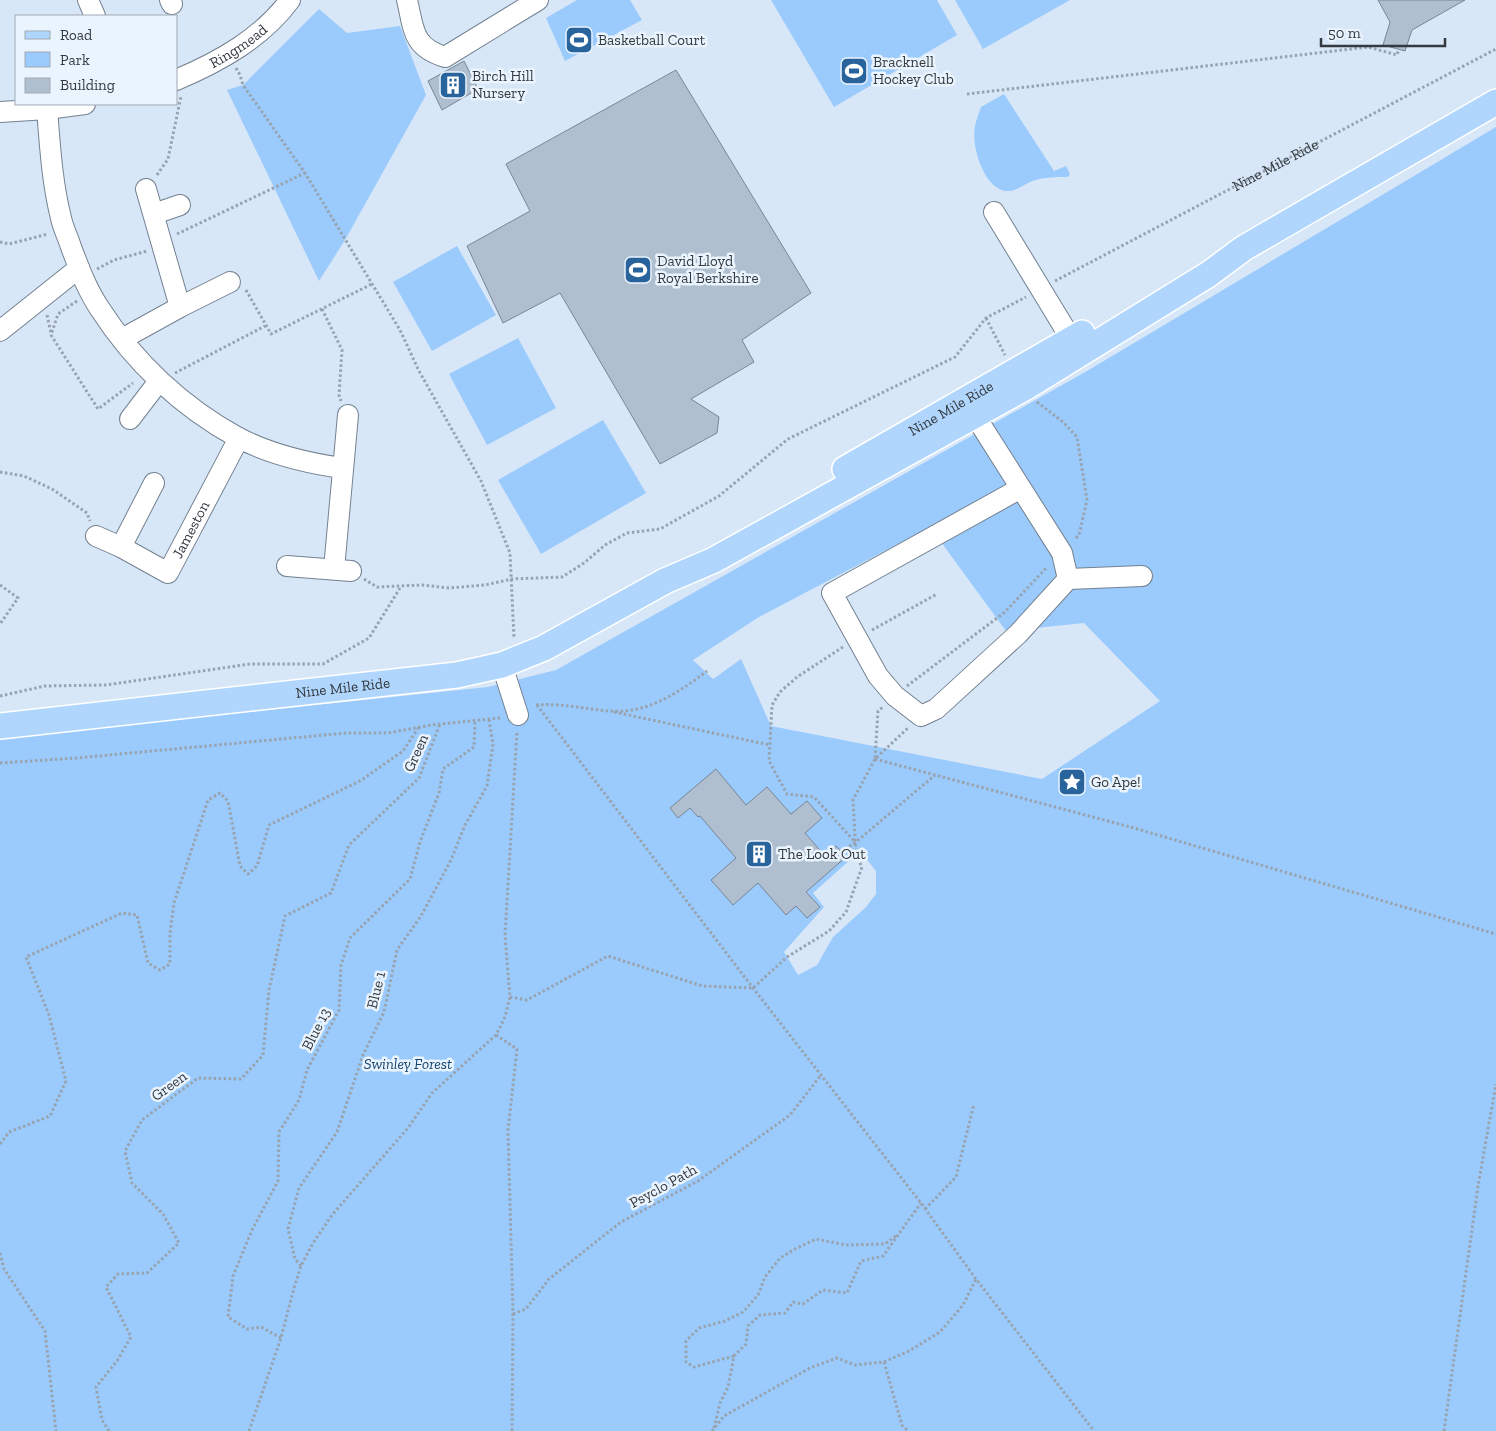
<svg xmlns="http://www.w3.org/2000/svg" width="1496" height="1431" viewBox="0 0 1496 1431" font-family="'Zilla Slab',serif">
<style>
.green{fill:#9bcbfc;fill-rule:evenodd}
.building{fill:#afbfcf;stroke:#788695}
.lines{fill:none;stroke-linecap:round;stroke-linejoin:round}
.minor-casing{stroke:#738190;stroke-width:22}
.major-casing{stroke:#fff;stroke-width:28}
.path{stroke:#98a3b0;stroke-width:3;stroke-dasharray:2.5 2.5;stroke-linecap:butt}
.minor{stroke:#fff;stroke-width:20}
.major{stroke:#b0d6fd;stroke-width:25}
.labels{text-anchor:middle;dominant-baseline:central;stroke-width:5;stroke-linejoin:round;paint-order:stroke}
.poi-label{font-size:15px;fill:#33393f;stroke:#eaf4fe;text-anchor:start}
.street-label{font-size:15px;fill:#33393f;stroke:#eaf4fe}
.park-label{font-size:15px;font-style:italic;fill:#12426d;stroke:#eaf4fe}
</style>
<rect width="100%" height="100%" fill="#d8e7f8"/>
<!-- green -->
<path class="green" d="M577 0H630L642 20 565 61 546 18Z
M771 0H937L957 35 834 107Z
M955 0H1070L983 49Z
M319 9 347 33 400 26 426 95 345 240 319 281 227 90 243 85Z
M1004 94 1054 171 1066 166 1070 174 1068 177C1056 177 1042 177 1030 182 1021 186 1016 192 1005 191 983 187 971 145 975 126 976 120 979 113 981 107Z
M1496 127V1431H0V738L488 687 556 670 1087 371ZM930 527 1006 631 1084 623 1160 701 1042 779 771 726 741 659 713 679 693 660 759 617ZM860 851 876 871V894L866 907 833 937 817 965 798 975 784 952 824 907 813 893Z
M457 246 496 315 432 351 393 282Z
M518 338 556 408 487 445 449 374Z
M603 420 646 493 541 554 498 480Z"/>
<!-- building -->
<path class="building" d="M1378 0H1465L1412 30 1405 51 1383 45 1390 22Z
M464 61 478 89 442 110 428 81Z
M676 70 811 293 742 340 754 362 691 399 719 417 717 433 660 464 560 293 503 323 467 246 530 211 506 164Z
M716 769 746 805 767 787 791 814 807 801 822 818 805 833 825 856 836 846 846 857 806 892 820 907 807 918 796 906 786 915 758 883 733 905 711 880 736 858 700 816 698 817 690 808 678 818 670 808Z"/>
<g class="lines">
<!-- minor casing -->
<g class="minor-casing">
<g id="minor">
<path d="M88 0 95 16"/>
<path d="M170 0 172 4"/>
<path d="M407 0C414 29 412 47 445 57L538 0"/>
<path id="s2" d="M176 80C219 62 262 38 290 0"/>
<path d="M47 109C50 146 52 182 61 218 63 228 68 237 71 247 79 268 87 290 100 309 134 362 182 407 237 437 269 454 307 463 342 468"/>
<path d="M0 112 47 109 85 104"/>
<path d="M146 189 180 307"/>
<path d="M994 212 1079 352"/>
<path d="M154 214 180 205"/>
<path d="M0 331 79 268"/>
<path d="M122 339 180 307 230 282"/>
<path d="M967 403 1062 553 1068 579 1018 634 936 709 921 716 895 696 878 676 832 593 1021 488"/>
<path d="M130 419 159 381"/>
<path id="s3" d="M96 536 121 547 168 573 239 438"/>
<path d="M121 547 154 483"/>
<path d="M287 566 351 571"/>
<path d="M334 569 348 415"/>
<path d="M1068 579 1142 576"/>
<path d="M502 665 518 715"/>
</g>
</g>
<!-- major casing -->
<g class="major-casing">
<g id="major">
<path id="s4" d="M845 469 1082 333"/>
<path id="s5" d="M0 726 457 675 502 665 544 648 665 581 714 560 1026 387 1209 274 1244 248 1496 102"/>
</g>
</g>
<!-- path -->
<g class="path">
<path d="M236 68 240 75 243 85 305 173 400 330 419 371 481 481 510 553 514 638"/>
<path d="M967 94 1351 49 1368 47 1397 55 1399 49"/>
<path d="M157 175 168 159 181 96"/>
<path d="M177 234 305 173"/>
<path d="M0 242 9 244 48 234"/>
<path d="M97 269 114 260 147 251"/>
<path id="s1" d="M1055 281 1496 49"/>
<path d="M246 290 271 334 372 284"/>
<path d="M77 301 58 314 51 335 98 409 133 383"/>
<path d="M322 309 342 350 339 395 341 401"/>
<path d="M47 315 51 333"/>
<path d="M986 318 1005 355"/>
<path d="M175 373 265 326"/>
<path d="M1037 402 1063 422 1077 437 1087 500 1079 535 1075 539"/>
<path d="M0 472 24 476 52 489 87 513 90 521"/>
<path d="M364 579 377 587 422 585 449 588 485 585 512 579 562 577 584 563 605 545 627 533 660 529 719 496 788 439 955 357 986 318 1026 297"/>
<path d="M0 585 18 598 0 624"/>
<path d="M872 630 937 594"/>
<path d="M843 647 797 677 780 692 772 705 769 761 787 794 814 797 855 842"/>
<path d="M907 686 1005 612 1047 567"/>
<path d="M0 696 45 686 106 685 250 664H323L369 638 400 588"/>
<path d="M536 705C561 703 585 709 609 711 647 714 678 693 707 671"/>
<path d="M537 705 753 988 921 1203 976 1279 1094 1431"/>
<path d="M614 712 770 745"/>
<path d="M875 758 878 711 883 707"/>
<path d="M875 759 1134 828 1496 934"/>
<path d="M0 763 77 758 346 733H388L431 725 500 718"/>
<path d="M841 852 856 842 935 775"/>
<path d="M510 997 527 1000 608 956 702 986 753 988 787 957 829 931 846 912 862 867 856 855 853 800 875 759 909 727"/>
<path d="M496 1035 517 1049 508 1130 513 1314 512 1431"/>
<path d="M0 1144 9 1132 50 1116 66 1081 49 1015 26 957 122 913 137 915 148 963 160 970 170 964V933L174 903 208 800 220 793 228 801 240 866 248 874 257 866 269 825 360 781 403 751 419 727"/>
<path d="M925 1209 956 1177 974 1104"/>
<path d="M0 1253 4 1269 45 1331 56 1431"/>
<path d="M301 1266 295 1259 288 1229 299 1188 337 1132 363 1055 384 1012 397 950 421 916 451 860 465 825 487 786 493 744 489 720"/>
<path d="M513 1314 526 1309 549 1279 621 1222 698 1181 790 1115 821 1075"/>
<path d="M281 1338 261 1327 247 1329 228 1317 233 1276 252 1230 278 1181 279 1132 299 1100 307 1070 339 1010 341 965 350 938 410 879 420 842 439 793 443 769 474 747 475 721"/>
<path d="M734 1356 694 1367 686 1362V1341L699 1328 725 1321 743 1312 758 1295 765 1277 780 1258 795 1249 816 1239 846 1245 885 1244 897 1235"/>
<path d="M884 1362 902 1425 908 1431"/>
<path d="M714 1428 720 1403 728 1387 734 1356 746 1344 748 1326 760 1315 785 1313 793 1302 803 1304 823 1290 847 1293 861 1261 883 1256 921 1203"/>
<path d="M109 1431 102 1420 96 1387 117 1361 131 1337 106 1287 118 1274 147 1273 179 1243 163 1214 132 1183 125 1151 142 1120 198 1078 241 1079 263 1055 269 990 285 916 331 893 349 845 419 778 440 724"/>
<path d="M249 1431 281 1338 294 1288 301 1266 313 1243 332 1215 408 1128 432 1093 496 1035 505 1017 510 997 505 936 517 731"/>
<path d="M712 1431 724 1416 810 1368 837 1358 855 1365 884 1362 909 1351 940 1332 963 1305 976 1279"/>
<path d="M1444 1431 1478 1186 1496 1084"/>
</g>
<!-- minor -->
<use href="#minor" class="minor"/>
<!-- major -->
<use href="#major" class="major"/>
</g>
<!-- icons -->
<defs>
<g id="stadium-square" transform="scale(1.4375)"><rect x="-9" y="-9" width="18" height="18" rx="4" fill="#28639b" stroke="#eaf4fe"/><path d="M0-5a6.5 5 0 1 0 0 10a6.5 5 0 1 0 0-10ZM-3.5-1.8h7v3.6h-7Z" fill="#fff"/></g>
<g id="building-square" transform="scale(1.4375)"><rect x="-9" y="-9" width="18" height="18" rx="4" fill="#28639b" stroke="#eaf4fe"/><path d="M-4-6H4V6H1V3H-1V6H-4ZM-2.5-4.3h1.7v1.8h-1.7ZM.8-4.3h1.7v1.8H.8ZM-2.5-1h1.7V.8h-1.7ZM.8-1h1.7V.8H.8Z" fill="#fff"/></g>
<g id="sight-square" transform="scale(1.4375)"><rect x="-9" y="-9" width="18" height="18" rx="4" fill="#28639b" stroke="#eaf4fe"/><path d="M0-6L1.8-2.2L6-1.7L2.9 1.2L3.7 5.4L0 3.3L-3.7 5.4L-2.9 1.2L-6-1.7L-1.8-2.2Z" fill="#fff"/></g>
</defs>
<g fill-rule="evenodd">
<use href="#stadium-square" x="579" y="40"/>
<use href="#stadium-square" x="854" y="71"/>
<use href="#building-square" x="453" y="85"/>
<use href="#stadium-square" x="638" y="270"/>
<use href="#sight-square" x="1072" y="782"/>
<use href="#building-square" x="759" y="854"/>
</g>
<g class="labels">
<!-- poi labels -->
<g class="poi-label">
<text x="598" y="40">Basketball Court</text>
<text x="873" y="62">Bracknell<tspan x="873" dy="17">Hockey Club</tspan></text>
<text x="472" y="76">Birch Hill<tspan x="472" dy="17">Nursery</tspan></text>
<text x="657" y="261">David Lloyd<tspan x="657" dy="17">Royal Berkshire</tspan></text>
<text x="1091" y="782">Go Ape!</text>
<text x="778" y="854">The Look Out</text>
</g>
<!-- street labels -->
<g class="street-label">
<text stroke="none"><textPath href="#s2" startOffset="71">Ringmead</textPath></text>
<text stroke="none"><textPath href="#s1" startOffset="249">Nine Mile Ride</textPath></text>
<text stroke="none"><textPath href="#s4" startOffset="122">Nine Mile Ride</textPath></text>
<text stroke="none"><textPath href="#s3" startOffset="130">Jameston</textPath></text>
<text stroke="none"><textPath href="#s5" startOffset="345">Nine Mile Ride</textPath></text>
<text transform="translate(416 753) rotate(-66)">Green</text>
<text transform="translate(376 990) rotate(-76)">Blue 1</text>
<text transform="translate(316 1029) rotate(-63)">Blue 13</text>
<text transform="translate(169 1086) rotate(-36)">Green</text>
<text transform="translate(663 1186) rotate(-29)">Psyclo Path</text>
</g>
<!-- park labels -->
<g class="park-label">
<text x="408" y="1064">Swinley Forest</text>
</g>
</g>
<!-- legend -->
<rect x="15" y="15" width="162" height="90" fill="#eaf4fe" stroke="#a1a9b2"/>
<rect x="25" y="31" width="25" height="8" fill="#b0d6fd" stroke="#a1a9b2"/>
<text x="60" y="40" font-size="15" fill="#33393f">Road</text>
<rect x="25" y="52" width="25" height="15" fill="#9bcbfc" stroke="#a1a9b2"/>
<text x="60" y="65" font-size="15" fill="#33393f">Park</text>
<rect x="25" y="78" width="25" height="15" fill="#afbfcf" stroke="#a1a9b2"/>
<text x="60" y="90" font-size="15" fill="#33393f">Building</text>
<!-- scale -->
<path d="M1321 38v8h124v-8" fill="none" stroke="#33393f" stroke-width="2.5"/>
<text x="1328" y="38" font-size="15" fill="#33393f" stroke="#eaf4fe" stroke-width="4" paint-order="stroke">50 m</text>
</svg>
